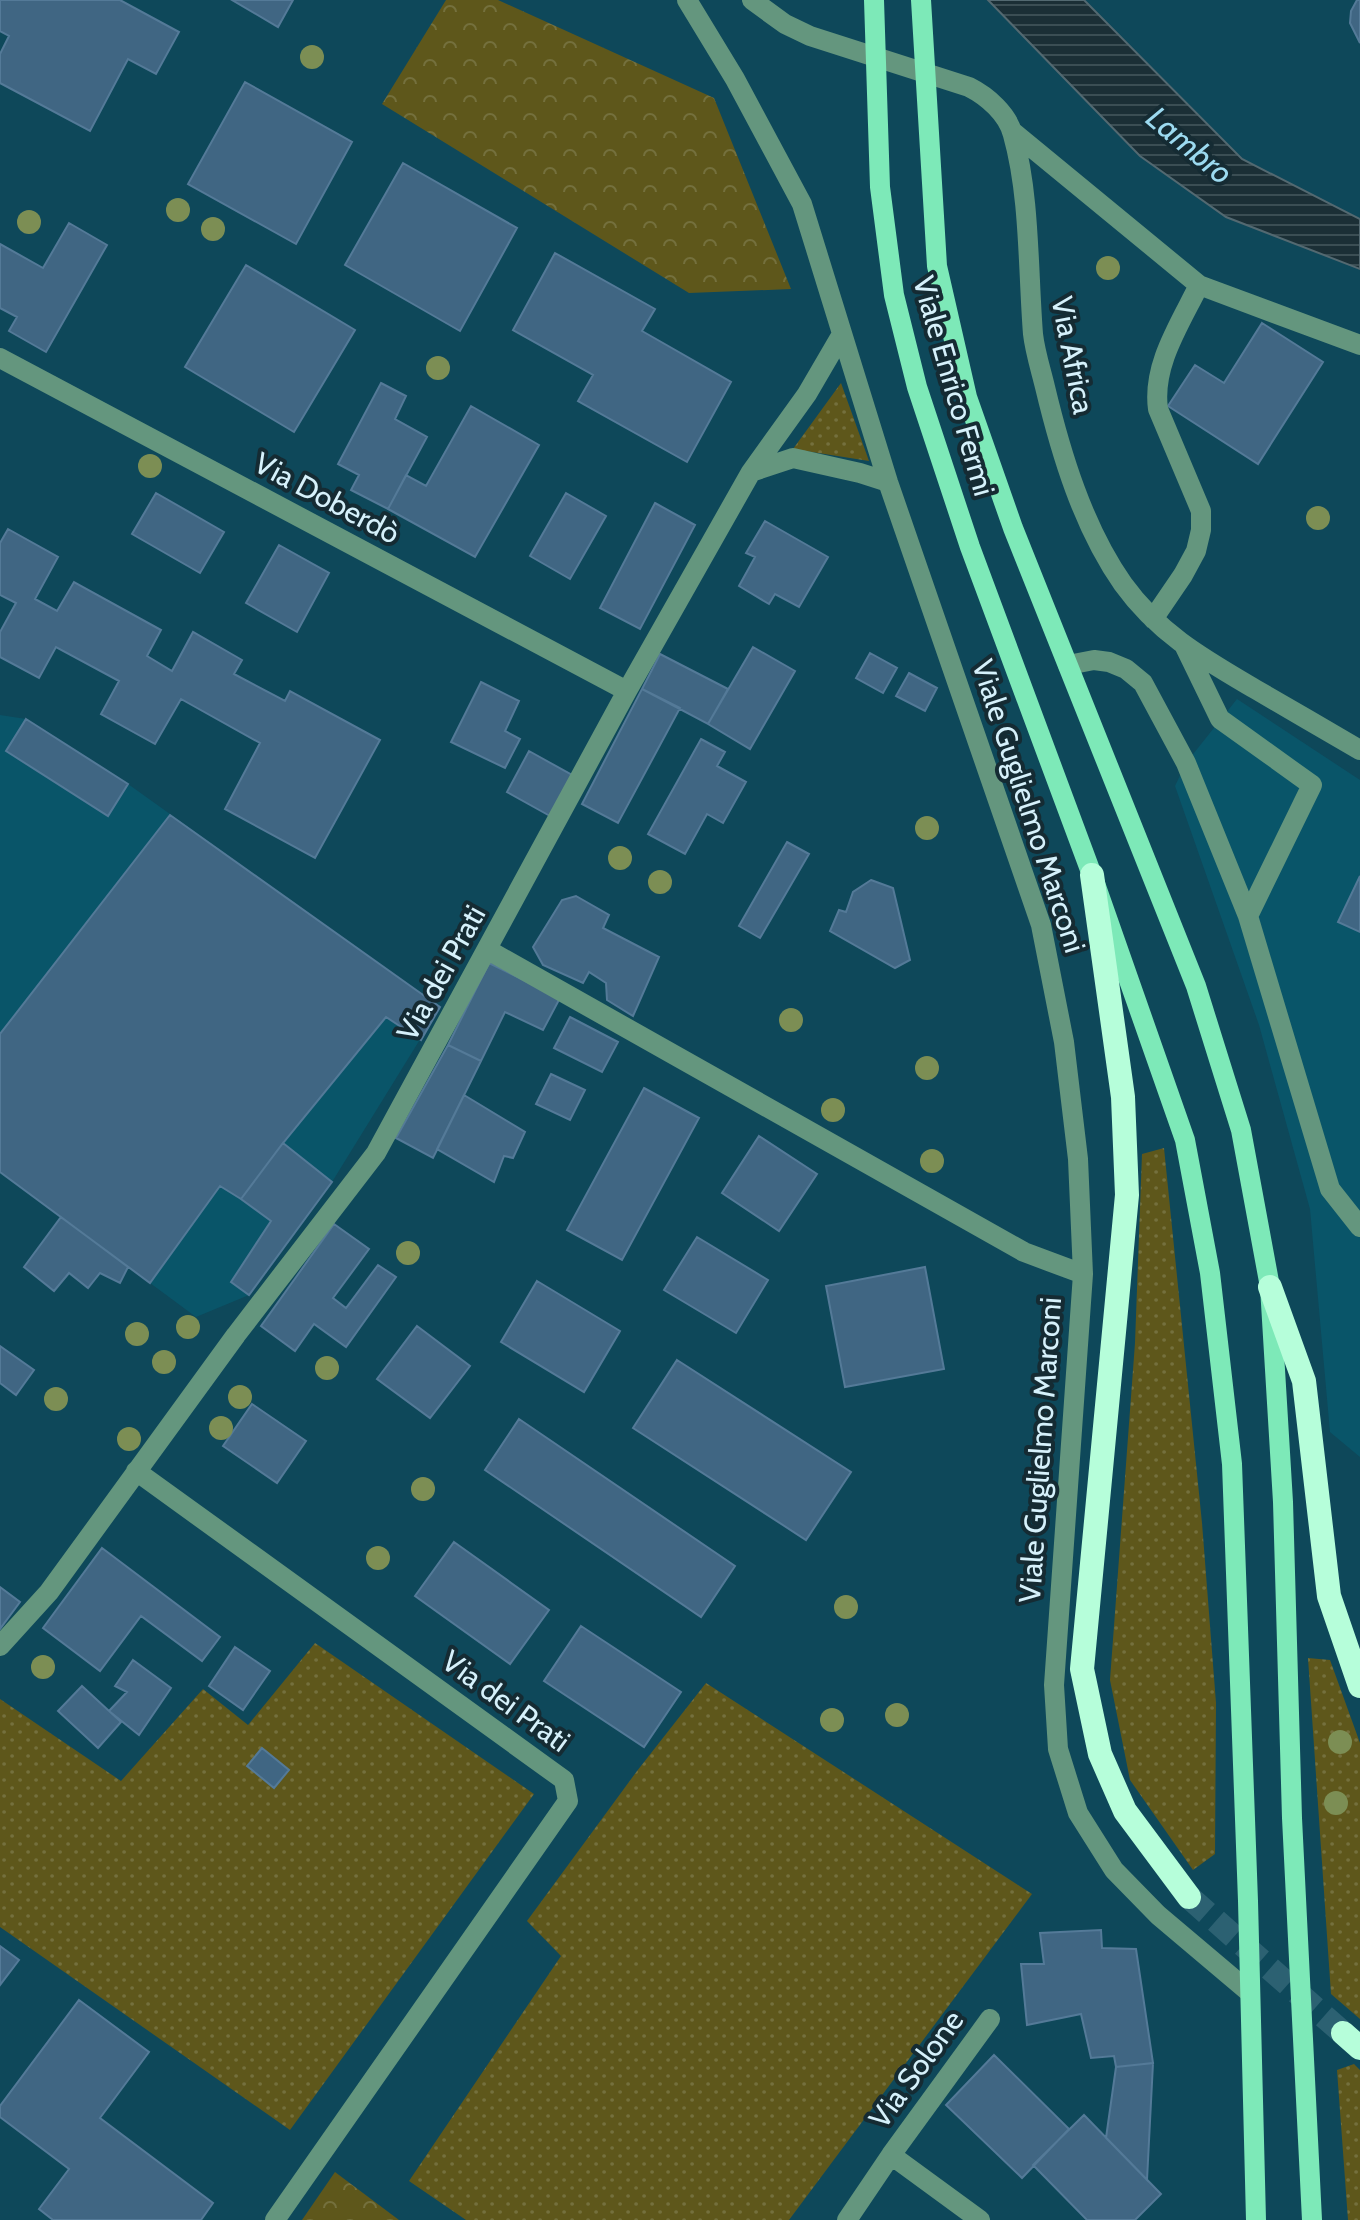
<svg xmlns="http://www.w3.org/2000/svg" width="1360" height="2220" viewBox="0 0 1360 2220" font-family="Cabin,sans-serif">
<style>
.built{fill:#095569}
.grass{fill:url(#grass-dots)}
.forest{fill:url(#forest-crowns)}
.water{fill:url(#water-rules);stroke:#536971;stroke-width:2}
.building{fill:#406683;stroke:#547a98;stroke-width:2}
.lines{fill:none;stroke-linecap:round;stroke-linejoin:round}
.highway-tunnel{stroke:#2c6172;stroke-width:24;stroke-dasharray:24 12;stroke-linecap:butt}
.minor{stroke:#64967e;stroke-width:20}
.major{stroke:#7de9b8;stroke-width:20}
.highway{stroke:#b6feda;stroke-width:24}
.tree{fill:#7c8e54}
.labels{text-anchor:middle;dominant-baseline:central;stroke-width:8;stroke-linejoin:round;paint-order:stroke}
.street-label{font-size:30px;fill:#d6f1fb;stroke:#152b33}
.water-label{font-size:32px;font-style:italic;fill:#9cdaf0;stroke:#152b33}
</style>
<defs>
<pattern id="grass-dots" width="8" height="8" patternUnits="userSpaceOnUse" patternTransform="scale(2)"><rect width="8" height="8" fill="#5e571b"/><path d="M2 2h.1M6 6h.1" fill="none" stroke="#74703d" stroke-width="1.8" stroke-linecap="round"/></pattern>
<pattern id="forest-crowns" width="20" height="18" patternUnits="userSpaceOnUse" patternTransform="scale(2)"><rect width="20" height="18" fill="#5e571b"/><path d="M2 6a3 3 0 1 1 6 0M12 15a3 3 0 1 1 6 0" fill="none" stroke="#74703d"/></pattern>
<pattern id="water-rules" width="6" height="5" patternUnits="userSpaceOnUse" patternTransform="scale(2)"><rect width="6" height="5" fill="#1b2f36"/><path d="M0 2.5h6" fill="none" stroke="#3b4e54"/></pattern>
</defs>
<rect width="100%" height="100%" fill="#0e485a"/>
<!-- built -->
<path class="built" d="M1237 699 1360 780V1457L1330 1432 1310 1209 1259 1025 1175 786 1186 763Z
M0 715 26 719 128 784 440 1007 332 1182 249 1295 196 1317 0 1172Z"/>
<!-- grass -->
<path class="grass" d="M841 383 869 461 793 449Z
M1164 1148 1202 1523 1216 1703 1215 1854 1193 1870 1130 1780 1110 1680 1135 1343 1142 1154Z
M315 1643 534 1794 290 2130 0 1927V1699L121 1781 203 1689 248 1725Z
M1308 1658 1330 1660 1360 1743V2019L1331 1994Z
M706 1683 1032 1894 789 2220H466L409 2181 561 1956 527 1921 637 1771Z
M1354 2064 1360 2070V2220H1348L1337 2070Z"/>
<!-- forest -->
<path class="forest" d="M446 0H498L714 98 791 289 689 293 382 104Z
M335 2172 399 2220H302Z"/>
<!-- water -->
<path class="water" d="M988 0H1084L1242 159 1360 219V269L1226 217 1140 156Z"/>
<!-- building -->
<path class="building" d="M0 0H120L179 32 156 74 128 59 90 131 0 83V54L9 36 0 31Z
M232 0H293L278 27Z
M1357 0H1360V43L1350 23 1351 11Z
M245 82 352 142 296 244 188 184Z
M403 163 517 228 460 331 345 265Z
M69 223 107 245 46 352 9 331 17 317 0 308V244L43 268Z
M555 253 655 309 642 331 731 382 687 462 578 401 593 375 513 330Z
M246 265 355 330 294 432 185 367Z
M1262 323 1323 362 1258 464 1168 406 1195 365 1224 383Z
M381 383 406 396 395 419 427 437 388 509 351 490 359 475 338 464Z
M471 406 539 445 475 557 388 509 406 475 426 486Z
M156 493 224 532 200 573 132 534Z
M566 493 606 516 570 579 530 556Z
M655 503 695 525 640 629 600 608Z
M765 521 828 557 799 607 775 594 769 604 739 586 755 557 746 553Z
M8 529 58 557 35 599 57 611 74 582 161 630 147 656 172 671 193 632 242 660 234 674 285 701 290 691 380 740 315 858 225 809 260 743 181 699 155 744 101 714 119 681 56 647 39 678 0 657V632L16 603 0 595V543Z
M279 545 329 573 297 632 246 603Z
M753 647 795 671 750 749 708 724Z
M870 653 897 668 883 693 856 678Z
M660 654 728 689 708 724 642 689Z
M909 673 937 688 925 711 896 696Z
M481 682 519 701 505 731 520 739 505 768 451 742Z
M642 689 680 708 618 823 582 804Z
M26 719 128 784 108 816 6 751Z
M701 739 725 752 717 766 746 782 723 823 707 814 685 854 648 834Z
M529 751 572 775 550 816 507 792Z
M170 815 440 1007 421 1040 386 1017 283 1143 241 1199 220 1186 150 1283 0 1172V1034Z
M787 842 809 854 760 938 739 926Z
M1360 876V932L1338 922Z
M871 880 893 888 910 960 895 968 830 931 839 910 846 912 853 892Z
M576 896 609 915 603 928 659 957 633 1016 607 1000 606 983 589 972 583 983 543 965 533 947 562 900Z
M489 963 560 998 543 1030 505 1012 481 1061 448 1045Z
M570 1017 618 1042 602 1072 554 1048Z
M448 1045 481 1061 433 1158 396 1138Z
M551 1074 585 1090 570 1120 536 1104Z
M644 1088 699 1118 622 1260 567 1230Z
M464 1095 525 1132 513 1158 504 1156 494 1182 437 1149Z
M759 1136 817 1174 779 1231 722 1193Z
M283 1143 332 1182 249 1295 231 1282 271 1221 241 1199Z
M61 1217 128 1267 120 1283 100 1273 88 1288 69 1273 54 1291 24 1267Z
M334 1224 369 1249 333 1298 346 1308 378 1265 396 1277 346 1347 314 1324 295 1351 261 1326Z
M697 1237 768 1280 736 1333 664 1290Z
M925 1267 944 1369 845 1387 826 1286Z
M537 1281 620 1331 584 1392 501 1342Z
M417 1326 470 1366 430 1418 377 1379Z
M0 1346 34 1370 16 1395 0 1383Z
M677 1360 851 1472 806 1540 633 1428Z
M252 1404 306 1441 277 1483 223 1446Z
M519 1419 735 1566 701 1617 485 1470Z
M454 1542 549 1610 510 1664 415 1596Z
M102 1548 220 1637 202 1661 141 1616 100 1671 43 1628Z
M0 1587 20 1602 0 1629Z
M581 1626 681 1692 644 1747 544 1681Z
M235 1647 270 1671 243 1710 209 1686Z
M133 1660 171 1688 139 1735 109 1711 127 1692 115 1686Z
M82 1686 121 1722 98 1748 58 1711Z
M262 1748 289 1770 274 1788 247 1766Z
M1101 1930 1102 1948 1136 1949 1153 2063 1116 2067 1114 2056 1091 2058 1081 2014 1027 2025 1021 1964H1044L1040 1933Z
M0 1946 19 1960 0 1985Z
M79 2000 149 2052 100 2118 213 2203 201 2220H53L39 2209 69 2169 0 2117V2106Z
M994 2055 1069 2129 1022 2178 946 2105Z
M1153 2063 1147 2180 1106 2138 1116 2067Z
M1084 2115 1161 2194 1135 2220H1087L1033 2165Z"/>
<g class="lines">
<!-- highway-tunnel -->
<path class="highway-tunnel" d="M1189 1897 1343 2033"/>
<!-- minor -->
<path class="minor" d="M687 0 735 79 802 204 888 482 1041 925 1064 1042 1078 1159 1083 1274 1054 1685 1058 1749 1078 1813 1114 1870 1158 1915 1248 1991
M752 0 785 24 810 36 969 87C987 96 1008 114 1013 135 1030 195 1028 271 1033 334 1035 352 1041 370 1045 387 1061 454 1083 527 1123 584 1159 634 1204 659 1255 689 1290 709 1325 730 1360 750
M1013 132 1199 285 1360 345
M0 358 627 691
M751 472 793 458 860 473 888 482
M1153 619 1183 575 1196 551 1201 530V511L1158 409C1152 365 1180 324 1199 285
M1185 647 1220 719 1312 785 1248 916
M1068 665 1094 660 1109 662 1126 669 1143 683 1186 763 1248 916 1330 1189 1360 1227
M488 950 1024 1252 1083 1274
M136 1471 564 1780 568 1801 275 2220
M0 1646 49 1592 236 1335 376 1153 627 691 751 472 807 394 842 334
M891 2155 980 2220
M847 2220 891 2155 990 2019"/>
<!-- major -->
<path class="major" d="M874 0 880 187 894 295 917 387 970 547 1092 875 1185 1140 1210 1273 1232 1464 1248 1901 1256 2220
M921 0 937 266 967 397 1013 528 1196 986 1241 1130 1270 1287 1283 1502 1292 1818 1312 2220"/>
<!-- highway -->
<path class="highway" d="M1092 875 1123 1097 1127 1195 1082 1669 1100 1754 1125 1811 1189 1897
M1270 1287 1304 1381 1329 1596 1360 1686
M1343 2033 1360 2048"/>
</g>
<!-- trees -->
<g class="tree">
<circle cx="312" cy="57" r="12"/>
<circle cx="178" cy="210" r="12"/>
<circle cx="29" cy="222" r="12"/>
<circle cx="213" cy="229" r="12"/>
<circle cx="1108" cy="268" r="12"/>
<circle cx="438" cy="368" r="12"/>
<circle cx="150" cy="466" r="12"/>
<circle cx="1318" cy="518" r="12"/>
<circle cx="927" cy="828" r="12"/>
<circle cx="620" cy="858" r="12"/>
<circle cx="660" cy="882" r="12"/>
<circle cx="791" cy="1020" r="12"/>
<circle cx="927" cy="1068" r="12"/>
<circle cx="833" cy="1110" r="12"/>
<circle cx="932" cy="1161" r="12"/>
<circle cx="408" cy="1253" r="12"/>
<circle cx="188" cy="1327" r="12"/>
<circle cx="137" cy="1334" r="12"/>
<circle cx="164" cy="1362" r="12"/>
<circle cx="327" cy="1368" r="12"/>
<circle cx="240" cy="1397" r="12"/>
<circle cx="56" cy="1399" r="12"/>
<circle cx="221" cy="1428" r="12"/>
<circle cx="129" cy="1439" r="12"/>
<circle cx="423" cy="1489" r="12"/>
<circle cx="378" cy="1558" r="12"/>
<circle cx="846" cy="1607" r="12"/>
<circle cx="43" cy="1667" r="12"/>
<circle cx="897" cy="1715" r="12"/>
<circle cx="832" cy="1720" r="12"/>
<circle cx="1340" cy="1742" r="12"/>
<circle cx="1336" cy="1803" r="12"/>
</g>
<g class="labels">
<!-- street labels -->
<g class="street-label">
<text transform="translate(1073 355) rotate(79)">Via Africa</text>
<text transform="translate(954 386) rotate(74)">Viale Enrico Fermi</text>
<text transform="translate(327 498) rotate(28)">Via Doberdò</text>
<text transform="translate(1029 806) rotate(72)">Viale Guglielmo Marconi</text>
<text transform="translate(441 973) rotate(-61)">Via dei Prati</text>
<text transform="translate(1040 1450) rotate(-86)">Viale Guglielmo Marconi</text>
<text transform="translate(506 1701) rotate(36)">Via dei Prati</text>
<text transform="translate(916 2069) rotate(-54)">Via Solone</text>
</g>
<!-- water labels -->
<g class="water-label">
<text transform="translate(1190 145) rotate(40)">Lambro</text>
</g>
</g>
</svg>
